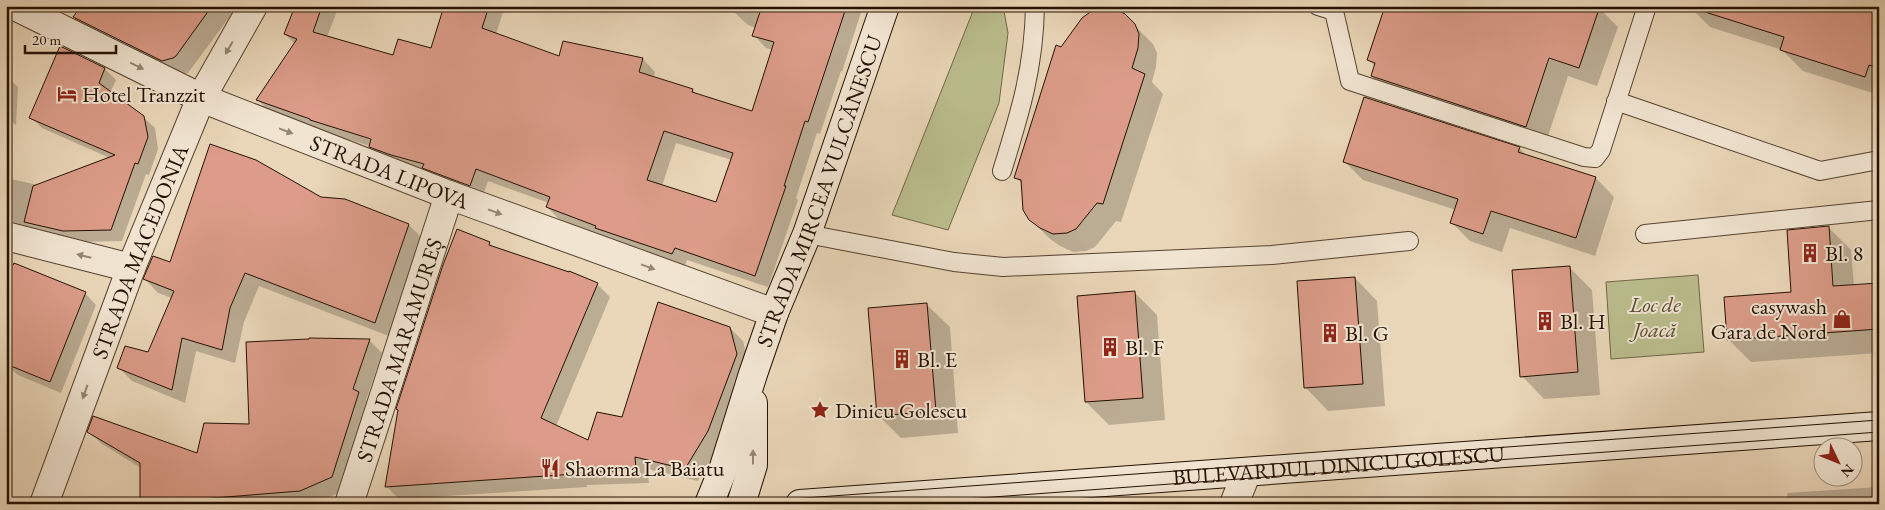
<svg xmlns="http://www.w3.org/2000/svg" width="1885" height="510" viewBox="0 0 1885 510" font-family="'EB Garamond',serif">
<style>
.green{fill:#babd8d;stroke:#6f6747}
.shadow{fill:#0003;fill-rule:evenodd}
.building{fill:#dc9c89;stroke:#241101;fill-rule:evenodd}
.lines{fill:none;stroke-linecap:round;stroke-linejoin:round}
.lane-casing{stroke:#56422f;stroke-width:20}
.street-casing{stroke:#56422f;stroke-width:30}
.secondary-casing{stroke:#241101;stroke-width:30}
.lane{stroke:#f1e5d2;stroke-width:18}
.street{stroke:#f1e5d2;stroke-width:28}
.secondary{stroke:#f1e5d2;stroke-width:28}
.tram{stroke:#241101;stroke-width:1}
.oneway{fill:#958674}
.labels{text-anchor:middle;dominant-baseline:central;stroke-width:4;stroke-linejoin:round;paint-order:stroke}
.poi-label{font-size:22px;fill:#241101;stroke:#f1e5d2;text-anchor:start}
.street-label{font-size:22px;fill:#241101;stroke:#f1e5d2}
.park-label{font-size:22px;font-style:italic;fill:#584d32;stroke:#f1e5d2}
</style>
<rect width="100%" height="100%" fill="#ead7b9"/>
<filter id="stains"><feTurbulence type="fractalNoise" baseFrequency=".004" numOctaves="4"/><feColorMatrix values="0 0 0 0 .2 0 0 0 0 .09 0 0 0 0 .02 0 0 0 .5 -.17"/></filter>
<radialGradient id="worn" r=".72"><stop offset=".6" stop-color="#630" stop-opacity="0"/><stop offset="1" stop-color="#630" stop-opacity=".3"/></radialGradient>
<!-- green -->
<path class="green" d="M975 6H1003L1008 33 999 103 948 230 892 215Z
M1698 275 1704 352 1611 359 1606 282Z"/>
<!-- shadow -->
<path class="shadow" d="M76 6H235L231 15 188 73 178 75 89 31 74 17 81 9Z
M296 6H339L327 37 394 57 432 50 445 6H505L496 34 560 58 564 42 643 59 655 72 653 78 693 90 697 95 752 112 773 50 766 48 754 35 756 28 748 25 735 13 737 6H863L842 72 841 71 820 134 817 133 796 198 798 200 768 287 687 260 685 266 609 240 604 236 560 220 547 207 549 203 488 181 482 198 383 159 370 146 324 132 321 130 270 112 257 99 295 44 285 34ZM676 143 732 160 716 204 662 186Z
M1689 6H1879V95L1803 71 1782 50 1710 27Z
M1599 8 1618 27 1597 86 1568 76 1545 145 1391 95 1372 76 1375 66 1369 60Z
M1134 25 1153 44 1157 53 1156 67 1152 82 1163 94 1121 222 1116 221 1095 247 1086 251 1073 252 1060 246 1049 238 1030 219 1023 185 1016 177 1062 48Z
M61 47 105 69 116 80 110 93 143 117 155 128 158 149 149 175 146 174 122 241 76 242 6 225V178L38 185 110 158 42 128 31 117Z
M6 76 18 87 16 125 6 118Z
M6 134 12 140 6 151Z
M1519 148 1527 156 1596 178 1614 197 1595 256 1510 228 1502 252 1470 241 1452 223 1456 210 1363 180 1344 161Z
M409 225 422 238 389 336 259 286 244 322 235 363 196 351 185 403 132 381 118 367 149 354 172 298 158 293 145 279 170 264Z
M1828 227 1851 250 1854 286 1879 284V353L1751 362 1728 339 1793 293Z
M458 230 490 244 494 248 597 284 610 297 556 426 589 442 623 418 730 328 743 341 750 368 720 444 698 481 647 469 649 483 587 485V487L399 499 386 486Z
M1569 267 1592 290 1600 395 1544 399 1522 376Z
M1355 278 1377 301 1385 406 1328 411 1306 388Z
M1134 292 1157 315 1165 420 1109 425 1086 402 1078 297Z
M85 293 96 305 61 393 18 375 6 364Z
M927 305 950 327 958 433 901 438 878 415Z
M369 340 382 353 366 400 371 405 345 490 313 504H142L141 468 102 444 89 432 198 455 250 426Z
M6 461 7 462 6 504Z
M1878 487 1879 504H1788L1787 493Z"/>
<!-- building -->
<path class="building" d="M81 6H212L176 56 173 58 162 61 73 17Z
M295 6H322L313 32 393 55 398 39 431 48 444 6H489L482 28 559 56 563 41 643 58 639 72 693 89 692 92 752 111 774 42 752 36 762 6H830L845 11 808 122 805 121 784 186H786L755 276 675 248 672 254 595 228 596 226 546 207 550 197 476 169 470 186 422 168 424 164 391 155 369 147 371 139 310 120V119L256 100 297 39 284 34ZM664 131 733 153 716 202 647 180Z
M1385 6H1600L1579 68 1549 58 1526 127 1371 76 1375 63 1367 60Z
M1706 6H1879V68L1869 65 1865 77 1780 50 1784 37 1705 12Z
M1103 7 1114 8 1125 14 1135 24 1139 34 1138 48 1132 68 1145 74 1103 204 1097 203 1076 229 1067 233 1053 234 1040 228 1029 220 1023 210 1021 180 1014 178 1056 45 1061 47 1082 18 1093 10Z
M60 46 105 68 99 83 144 116 148 137 138 164 135 163 111 230 63 231 24 222 33 186 115 155 29 118Z
M1364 97 1520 147 1518 152 1596 177 1576 238 1491 211 1483 234 1450 223 1458 199 1343 162Z
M210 144 256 160 321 197 345 199 409 224 375 323 245 273 230 308 222 350 182 338 172 390 117 368 125 346 148 352 174 291 143 279 153 256 170 262Z
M1829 226 1833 286 1879 283V329L1727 340 1724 297 1791 292 1787 230Z
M457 229 490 242 489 245 569 272V271L598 283 541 418 588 440 597 412 622 417 658 302 730 327 737 354 708 431 685 469 635 457 636 470 575 473V474L385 487 398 410 396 409 443 265Z
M14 263 86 292 50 382 6 364V264L13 265Z
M1570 266 1578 372 1520 377 1512 270Z
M1355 277 1363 384 1304 388 1297 281Z
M1135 291 1143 398 1085 402 1077 296Z
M927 303 936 411 877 416 868 308Z
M309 338 370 339 353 389 359 392 332 477 300 491 140 504V463L87 432 93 416 197 453 204 423 249 424 246 342 309 339Z"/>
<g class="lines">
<!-- lane casing -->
<g class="lane-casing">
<path id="lane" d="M1318 6 1334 11 1350 81 1584 157 1595 158 1601 150 1647 6
M1616 101 1820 171 1879 160
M1002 171C1020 113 1034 68 1035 6
M807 234 954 262 1003 267 1272 255 1409 241
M1645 234 1879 210"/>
</g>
<!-- street casing -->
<g class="street-casing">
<g id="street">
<path id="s1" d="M15 6 201 98 449 195 774 313"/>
<path d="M6 236 131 268"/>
<path id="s2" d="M44 504 131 268 201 98 253 6"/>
<path id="s3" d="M349 504 449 195"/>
<path d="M1234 504 1247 472"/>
</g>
</g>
<!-- secondary casing -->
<g class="secondary-casing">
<g id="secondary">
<path id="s4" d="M709 504 724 467 753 374 774 313 807 234 885 6"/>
<path d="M741 504 753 465V403"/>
<path id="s5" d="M800 504 1879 426"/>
</g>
</g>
<!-- lane -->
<use href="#lane" class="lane"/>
<!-- street -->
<use href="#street" class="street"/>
<!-- secondary -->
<use href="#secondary" class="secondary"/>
<!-- tram -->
<path class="tram" d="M722 504 1879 420
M898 504 1879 432"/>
</g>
<!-- one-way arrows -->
<defs><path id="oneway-solid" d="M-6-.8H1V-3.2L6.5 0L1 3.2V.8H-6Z" transform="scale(1.25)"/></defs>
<g class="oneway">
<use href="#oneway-solid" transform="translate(229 48) rotate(120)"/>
<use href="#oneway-solid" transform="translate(137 66) rotate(26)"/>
<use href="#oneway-solid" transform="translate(286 131) rotate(21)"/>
<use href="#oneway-solid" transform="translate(495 212) rotate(20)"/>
<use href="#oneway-solid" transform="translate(84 256) rotate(-166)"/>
<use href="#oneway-solid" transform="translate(648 267) rotate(20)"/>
<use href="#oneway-solid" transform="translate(85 392) rotate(110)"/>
<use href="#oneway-solid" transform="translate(753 457) rotate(-90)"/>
</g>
<!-- icons -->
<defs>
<g id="hotel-bare" transform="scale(1.5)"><path d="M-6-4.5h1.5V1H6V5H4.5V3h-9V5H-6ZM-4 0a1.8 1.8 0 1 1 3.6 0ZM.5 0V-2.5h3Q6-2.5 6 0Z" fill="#8f2418" stroke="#f1e5d2" stroke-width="2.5" paint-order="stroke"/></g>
<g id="building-bare" transform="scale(1.5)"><path d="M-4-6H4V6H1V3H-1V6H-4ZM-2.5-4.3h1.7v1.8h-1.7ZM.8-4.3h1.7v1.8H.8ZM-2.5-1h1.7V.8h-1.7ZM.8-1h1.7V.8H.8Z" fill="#8f2418" stroke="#f1e5d2" stroke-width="2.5" paint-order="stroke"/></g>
<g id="shop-bare" transform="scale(1.5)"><path d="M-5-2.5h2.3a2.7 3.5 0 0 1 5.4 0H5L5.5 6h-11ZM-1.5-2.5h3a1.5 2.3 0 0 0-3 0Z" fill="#8f2418" stroke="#f1e5d2" stroke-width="2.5" paint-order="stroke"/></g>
<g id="sight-bare" transform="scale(1.5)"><path d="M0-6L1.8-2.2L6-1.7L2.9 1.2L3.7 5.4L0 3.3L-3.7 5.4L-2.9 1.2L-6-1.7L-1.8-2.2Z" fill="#8f2418" stroke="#f1e5d2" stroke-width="2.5" paint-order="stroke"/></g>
<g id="restaurant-bare" transform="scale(1.5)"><path d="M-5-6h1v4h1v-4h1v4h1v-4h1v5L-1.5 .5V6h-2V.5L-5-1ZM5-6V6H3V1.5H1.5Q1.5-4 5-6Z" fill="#8f2418" stroke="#f1e5d2" stroke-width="2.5" paint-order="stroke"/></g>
</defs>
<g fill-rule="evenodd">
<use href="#hotel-bare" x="67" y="94"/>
<use href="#building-bare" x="1810" y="253"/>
<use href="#shop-bare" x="1842" y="319"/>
<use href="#building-bare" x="1545" y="321"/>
<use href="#building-bare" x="1330" y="333"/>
<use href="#building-bare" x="1110" y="347"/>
<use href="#building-bare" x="902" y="359"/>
<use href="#sight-bare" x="820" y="410"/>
<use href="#restaurant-bare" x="550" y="468"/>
</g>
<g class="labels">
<!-- poi labels -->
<g class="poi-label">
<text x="82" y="94">Hotel Tranzzit</text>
<text x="1825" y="253">Bl. 8</text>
<text x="1827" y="306" text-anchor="end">easywash<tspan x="1827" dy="25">Gara de Nord</tspan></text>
<text x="1560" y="321">Bl. H</text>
<text x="1345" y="333">Bl. G</text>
<text x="1125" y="347">Bl. F</text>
<text x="917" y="359">Bl. E</text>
<text x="835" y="410">Dinicu Golescu</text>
<text x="565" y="468">Shaorma La Baiatu</text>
</g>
<!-- street labels -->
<g class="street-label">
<text stroke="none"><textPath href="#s1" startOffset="410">STRADA LIPOVA</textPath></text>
<text stroke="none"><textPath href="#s4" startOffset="332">STRADA MIRCEA VULCĂNESCU</textPath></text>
<text stroke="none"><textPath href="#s2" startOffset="270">STRADA MACEDONIA</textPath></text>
<text stroke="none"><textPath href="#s3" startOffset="162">STRADA MARAMUREȘ</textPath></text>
<text stroke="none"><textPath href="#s5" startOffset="540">BULEVARDUL DINICU GOLESCU</textPath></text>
</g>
<!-- park labels -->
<g class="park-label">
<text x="1655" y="304">Loc de<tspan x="1655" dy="25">Joacă</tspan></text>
</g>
</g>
<!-- margin -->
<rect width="1885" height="510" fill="none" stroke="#ead7b9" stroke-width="25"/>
<rect x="8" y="8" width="1870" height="495" fill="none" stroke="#241101" stroke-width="2.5"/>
<rect x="12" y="12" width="1860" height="485" fill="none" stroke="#241101"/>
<!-- north arrow -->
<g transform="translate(1838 462) rotate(133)"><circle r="24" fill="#f1e5d2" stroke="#9f907e"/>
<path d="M0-4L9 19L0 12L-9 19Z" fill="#8f2418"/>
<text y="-8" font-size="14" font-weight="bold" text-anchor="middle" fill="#241101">N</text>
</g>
<!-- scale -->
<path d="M25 45v8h91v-8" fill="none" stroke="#241101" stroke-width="2.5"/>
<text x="32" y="45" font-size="15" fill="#241101" stroke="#f1e5d2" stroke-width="4" paint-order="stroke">20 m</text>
<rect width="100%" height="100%" filter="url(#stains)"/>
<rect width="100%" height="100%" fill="url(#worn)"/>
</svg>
